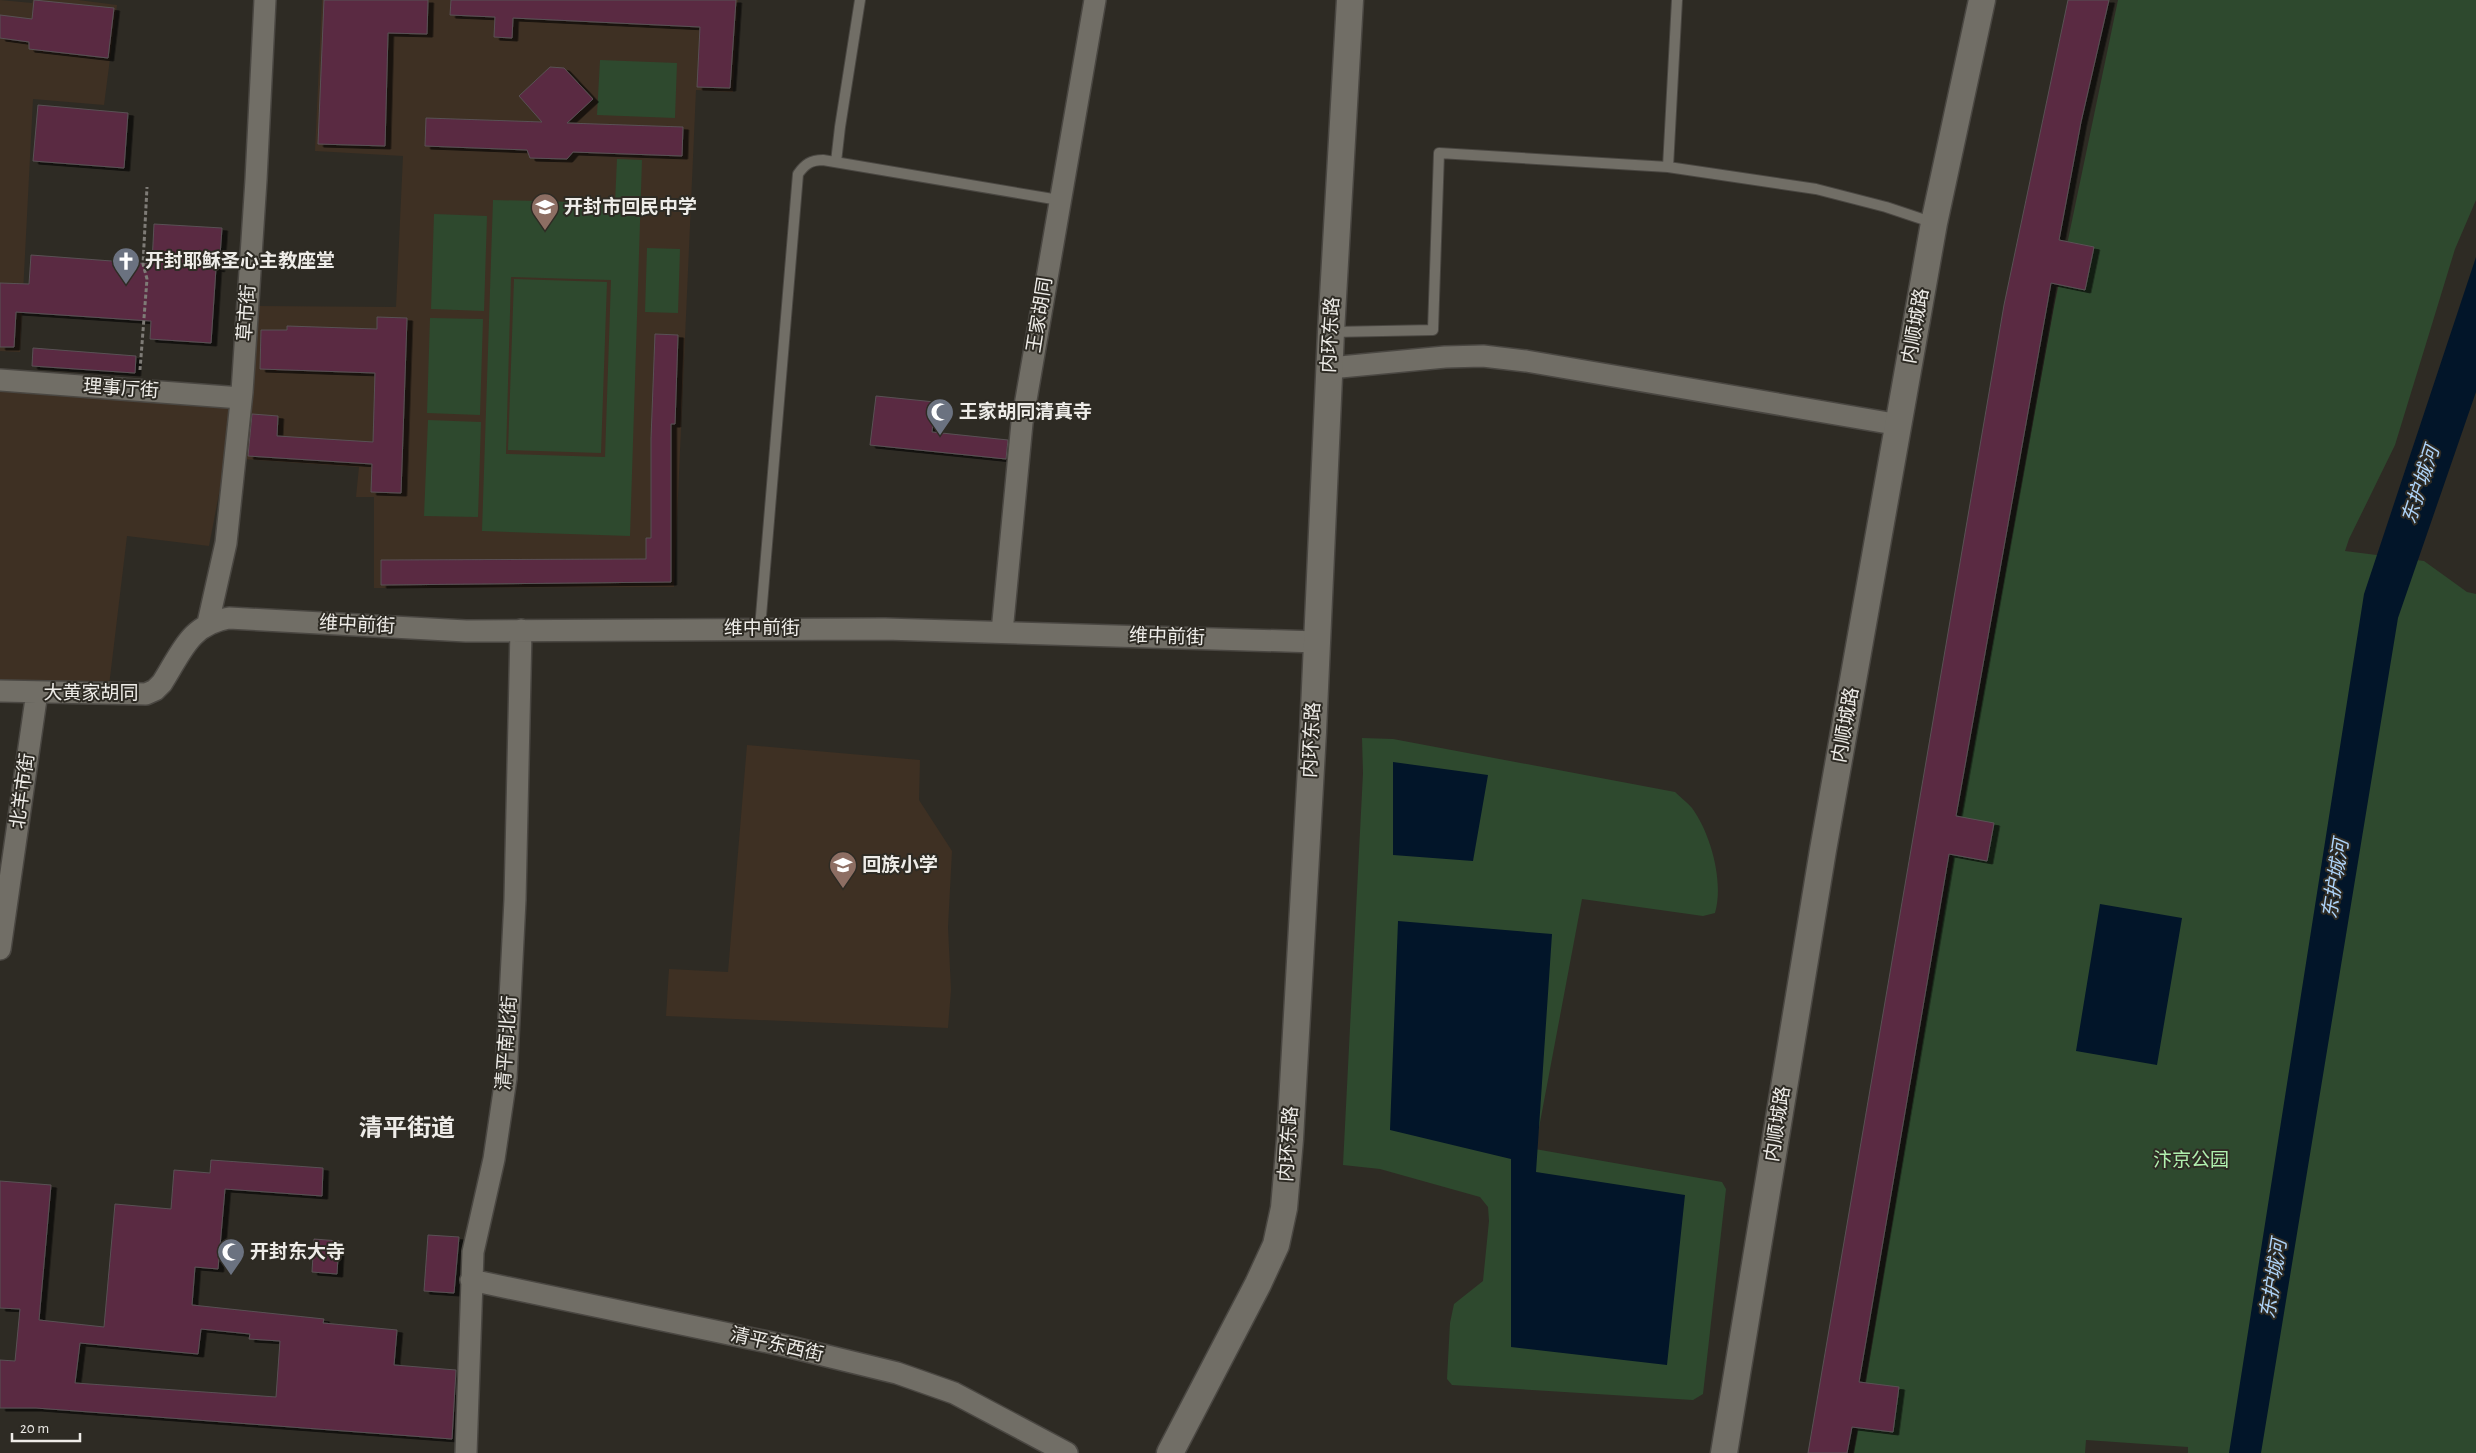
<svg xmlns="http://www.w3.org/2000/svg" width="2476" height="1453" viewBox="0 0 2476 1453" font-family="'Alegreya Sans','Noto Sans SC',sans-serif">
<style>
.education{fill:#3e3023}
.green{fill:#2e492e;fill-rule:evenodd}
.water{fill:#021529}
.building{fill:#5a2942;stroke:#595154;fill-rule:evenodd;filter:url(#shadow)}
.lines{fill:none;stroke-linecap:round;stroke-linejoin:round}
.service-casing{stroke:#4a4742;stroke-width:12}
.minor-casing{stroke:#4a4742;stroke-width:24}
.tertiary-casing{stroke:#4a4742;stroke-width:29}
.path{stroke:#7f7c77;stroke-width:3;stroke-dasharray:4 2.5;stroke-linecap:butt}
.service{stroke:#716e66;stroke-width:10}
.minor{stroke:#716e66;stroke-width:21}
.tertiary{stroke:#716e66;stroke-width:26}
.labels{text-anchor:middle;dominant-baseline:central;stroke-width:4;stroke-linejoin:round;paint-order:stroke}
.poi-label{font-size:19px;font-weight:bold;fill:#eeece8;stroke:#2e2b24;text-anchor:start}
.street-label{font-size:19px;fill:#eeece8;stroke:#2e2b24}
.park-label{font-size:19px;fill:#b0efae;stroke:#2e2b24}
.water-label{font-size:20px;font-style:italic;fill:#add2f7;stroke:#2e2b24}
.district-label{font-size:24px;font-weight:bold;fill:#eeece8;stroke:#2e2b24}
</style>
<defs>
<filter id="shadow"><feDropShadow dx="5.5" dy="3" stdDeviation="0" flood-color="#0009"/></filter>
</defs>
<rect width="100%" height="100%" fill="#2e2b24"/>
<!-- education -->
<path class="education" d="M0 0 32 3 33 0H78L117 5 104 105 33 99 20 352 0 351Z
M322 0H738L733 92 696 90 674 587 374 588V497H356L359 467 243 459 257 306 396 307 403 156 315 151Z
M0 388 229 406 223 473 209 546 127 536 109 686 0 683Z
M747 745 920 760 919 800 952 851 948 927 951 990 948 1028 666 1016 669 969 728 972Z"/>
<!-- green -->
<path class="green" d="M2118 0H2476V200L2455 249 2395 445 2349 539 2345 551 2424 561 2467 592 2476 594V1453H2188V1447L2086 1440 2085 1453H1854L1950 876 2054 307Z
M600 60 677 63 675 118 597 115Z
M617 159 642 160 630 536 482 531 493 200 615 203ZM511 277 611 280 605 457 506 454Z
M434 214 487 216 484 311 431 309Z
M647 248 680 249 678 313 645 312Z
M514 279 607 282 601 453 508 450Z
M430 318 483 319 480 415 427 413Z
M428 420 481 422 478 517 424 516Z
M1362 738 1393 739 1675 792C1680 797 1687 802 1692 808 1711 834 1724 882 1715 913L1703 916 1582 899 1535 1149 1722 1182 1726 1189 1703 1394 1693 1400 1452 1385 1447 1379 1450 1323 1454 1304 1483 1281 1489 1221 1488 1207 1480 1197 1380 1169 1343 1165 1363 773Z"/>
<!-- water -->
<path class="water" d="M2476 257V392L2398 618 2261 1453H2229L2364 594Z
M1393 762 1488 775 1473 861 1393 855Z
M2100 904 2182 918 2157 1065 2076 1051Z
M1398 921 1552 934 1536 1172 1685 1195 1667 1365 1511 1347V1159L1390 1130Z"/>
<!-- building -->
<path class="building" d="M34 0 114 8 108 58 29 49V42L0 38V15L32 19Z
M324 0H428L427 34 388 33 385 146 318 144Z
M451 0H736L730 88 697 87 700 27 513 18 512 38 494 37 495 17 450 15Z
M2068 0H2109L2081 122 2059 240 2094 247 2085 290 2051 283 1956 816 1994 823 1987 861 1949 854 1859 1382 1899 1387 1893 1432 1852 1427 1847 1453H1808L2004 305Z
M550 67 564 68 593 99 567 123 683 127 682 156 573 152 567 159 530 158 527 150 425 146 426 118 542 122 519 96Z
M38 105 128 113 124 168 33 161Z
M154 224 222 228 219 269 216 268 211 343 150 339 151 321 16 312 14 347H0V283L29 284 31 255 152 264Z
M377 317 407 318 401 493 371 492 372 464 248 456 252 414 278 416 277 436 373 442 375 373 260 369 261 330H287V326L377 329Z
M655 334 678 335 675 424H671V582L381 585V560L646 559V538H651V439Z
M33 348 136 356 135 373 32 366Z
M876 396 935 402 932 432 1008 440 1006 459 870 445Z
M211 1160 323 1168 322 1196 225 1189 218 1269 195 1267 192 1305 324 1319 323 1323 397 1330 394 1365 456 1370 452 1439 36 1408H0V1360L15 1361 20 1309 0 1308V1181L51 1185 39 1320 104 1327 115 1204 171 1209 174 1170 210 1173ZM201 1329 250 1334 249 1339 280 1341 276 1397 75 1383 80 1343 198 1354Z
M428 1235 459 1237 454 1293 424 1291Z
M314 1239 339 1241 337 1274 312 1272Z"/>
<g class="lines">
<!-- service casing -->
<g class="service-casing">
<path id="service" d="M836 162 840 127 860 0
M1668 167 1677 0
M1332 332 1433 330 1439 153 1668 167 1816 189 1886 207 1934 223
M760 628 798 174C805 164 811 160 823 160L1059 200"/>
</g>
<!-- minor casing -->
<g class="minor-casing">
<path id="minor" d="M1330 368 1445 357 1483 356 1526 361 1900 425
M0 380 241 398
M208 623 226 543 242 392 256 180 265 0
M1002 632 1022 423 1095 0
M0 691 146 694 155 690 162 683C182 652 189 625 229 618L466 631 885 629 1317 642
M0 949 37 692
M471 1280 782 1345 897 1373 954 1393 1067 1453
M466 1453 473 1252 494 1159 506 1078 515 900 521 630"/>
</g>
<!-- tertiary casing -->
<g class="tertiary-casing">
<path id="tertiary" d="M1170 1453 1258 1284 1276 1245 1284 1208 1290 1139 1313 732 1331 332 1350 0
M1724 1453 1823 850 1934 223 1982 0"/>
</g>
<!-- path -->
<path class="path" d="M140 370 147 279 143 264 147 187"/>
<!-- service -->
<use href="#service" class="service"/>
<!-- minor -->
<use href="#minor" class="minor"/>
<!-- tertiary -->
<use href="#tertiary" class="tertiary"/>
</g>
<!-- icons -->
<defs>
<g id="school-pin" transform="scale(1.4375)"><path d="M0 17L-7.5 6A9.5 9.5 0 1 1 7.5 6Z" fill="#8d6e63" stroke="#2e2b24"/><path d="M0-5L7-2L0 1L-7-2ZM-4 1L0 2.5L4 1V4Q0 6-4 4Z" fill="#fff"/></g>
<g id="church-pin" transform="scale(1.4375)"><path d="M0 17L-7.5 6A9.5 9.5 0 1 1 7.5 6Z" fill="#6b7280" stroke="#2e2b24"/><path d="M-1.2-6h2.4v3.5h3.3v2.4h-3.3V6h-2.4V-.1h-3.3v-2.4h3.3Z" fill="#fff"/></g>
<g id="mosque-pin" transform="scale(1.4375)"><path d="M0 17L-7.5 6A9.5 9.5 0 1 1 7.5 6Z" fill="#6b7280" stroke="#2e2b24"/><path d="M3.5-4.9A6 6 0 1 0 3.5 4.9A5 5 0 1 1 3.5-4.9Z" fill="#fff"/></g>
</defs>
<g fill-rule="evenodd">
<use href="#school-pin" x="545" y="207"/>
<use href="#church-pin" x="126" y="261"/>
<use href="#mosque-pin" x="940" y="412"/>
<use href="#school-pin" x="843" y="865"/>
<use href="#mosque-pin" x="231" y="1252"/>
</g>
<g class="labels">
<!-- poi labels -->
<g class="poi-label">
<text x="564" y="207">开封市回民中学</text>
<text x="145" y="261">开封耶稣圣心主教座堂</text>
<text x="959" y="412">王家胡同清真寺</text>
<text x="862" y="865">回族小学</text>
<text x="250" y="1252">开封东大寺</text>
</g>
<!-- street labels -->
<g class="street-label">
<text transform="translate(247 313) rotate(-86)">草市街</text>
<text transform="translate(1040 315) rotate(-81)">王家胡同</text>
<text transform="translate(1916 326) rotate(-80)">内顺城路</text>
<text transform="translate(1331 335) rotate(-87)">内环东路</text>
<text transform="translate(121 389) rotate(4)">理事厅街</text>
<text transform="translate(357 625) rotate(3)">维中前街</text>
<text x="762" y="628">维中前街</text>
<text transform="translate(1167 637) rotate(2)">维中前街</text>
<text x="91" y="693">大黄家胡同</text>
<text transform="translate(1846 725) rotate(-80)">内顺城路</text>
<text transform="translate(1312 740) rotate(-87)">内环东路</text>
<text transform="translate(23 791) rotate(-82)">北羊市街</text>
<text transform="translate(507 1043) rotate(-86)">清平南北街</text>
<text transform="translate(1778 1124) rotate(-81)">内顺城路</text>
<text transform="translate(1289 1144) rotate(-86)">内环东路</text>
<text transform="translate(777 1345) rotate(13)">清平东西街</text>
</g>
<!-- park labels -->
<g class="park-label">
<text x="2191" y="1160">汴京公园</text>
</g>
<!-- water labels -->
<g class="water-label">
<text transform="translate(2421 485) rotate(-72)">东护城河</text>
<text transform="translate(2336 879) rotate(-81)">东护城河</text>
<text transform="translate(2274 1279) rotate(-81)">东护城河</text>
</g>
<!-- district labels -->
<g class="district-label">
<text x="407" y="1129">清平街道</text>
</g>
</g>
<!-- scale -->
<path d="M12 1433v8h68v-8" fill="none" stroke="#eeece8" stroke-width="2.5"/>
<text x="20" y="1433" font-size="15" fill="#eeece8" stroke="#2e2b24" stroke-width="4" paint-order="stroke">20 m</text>
</svg>
